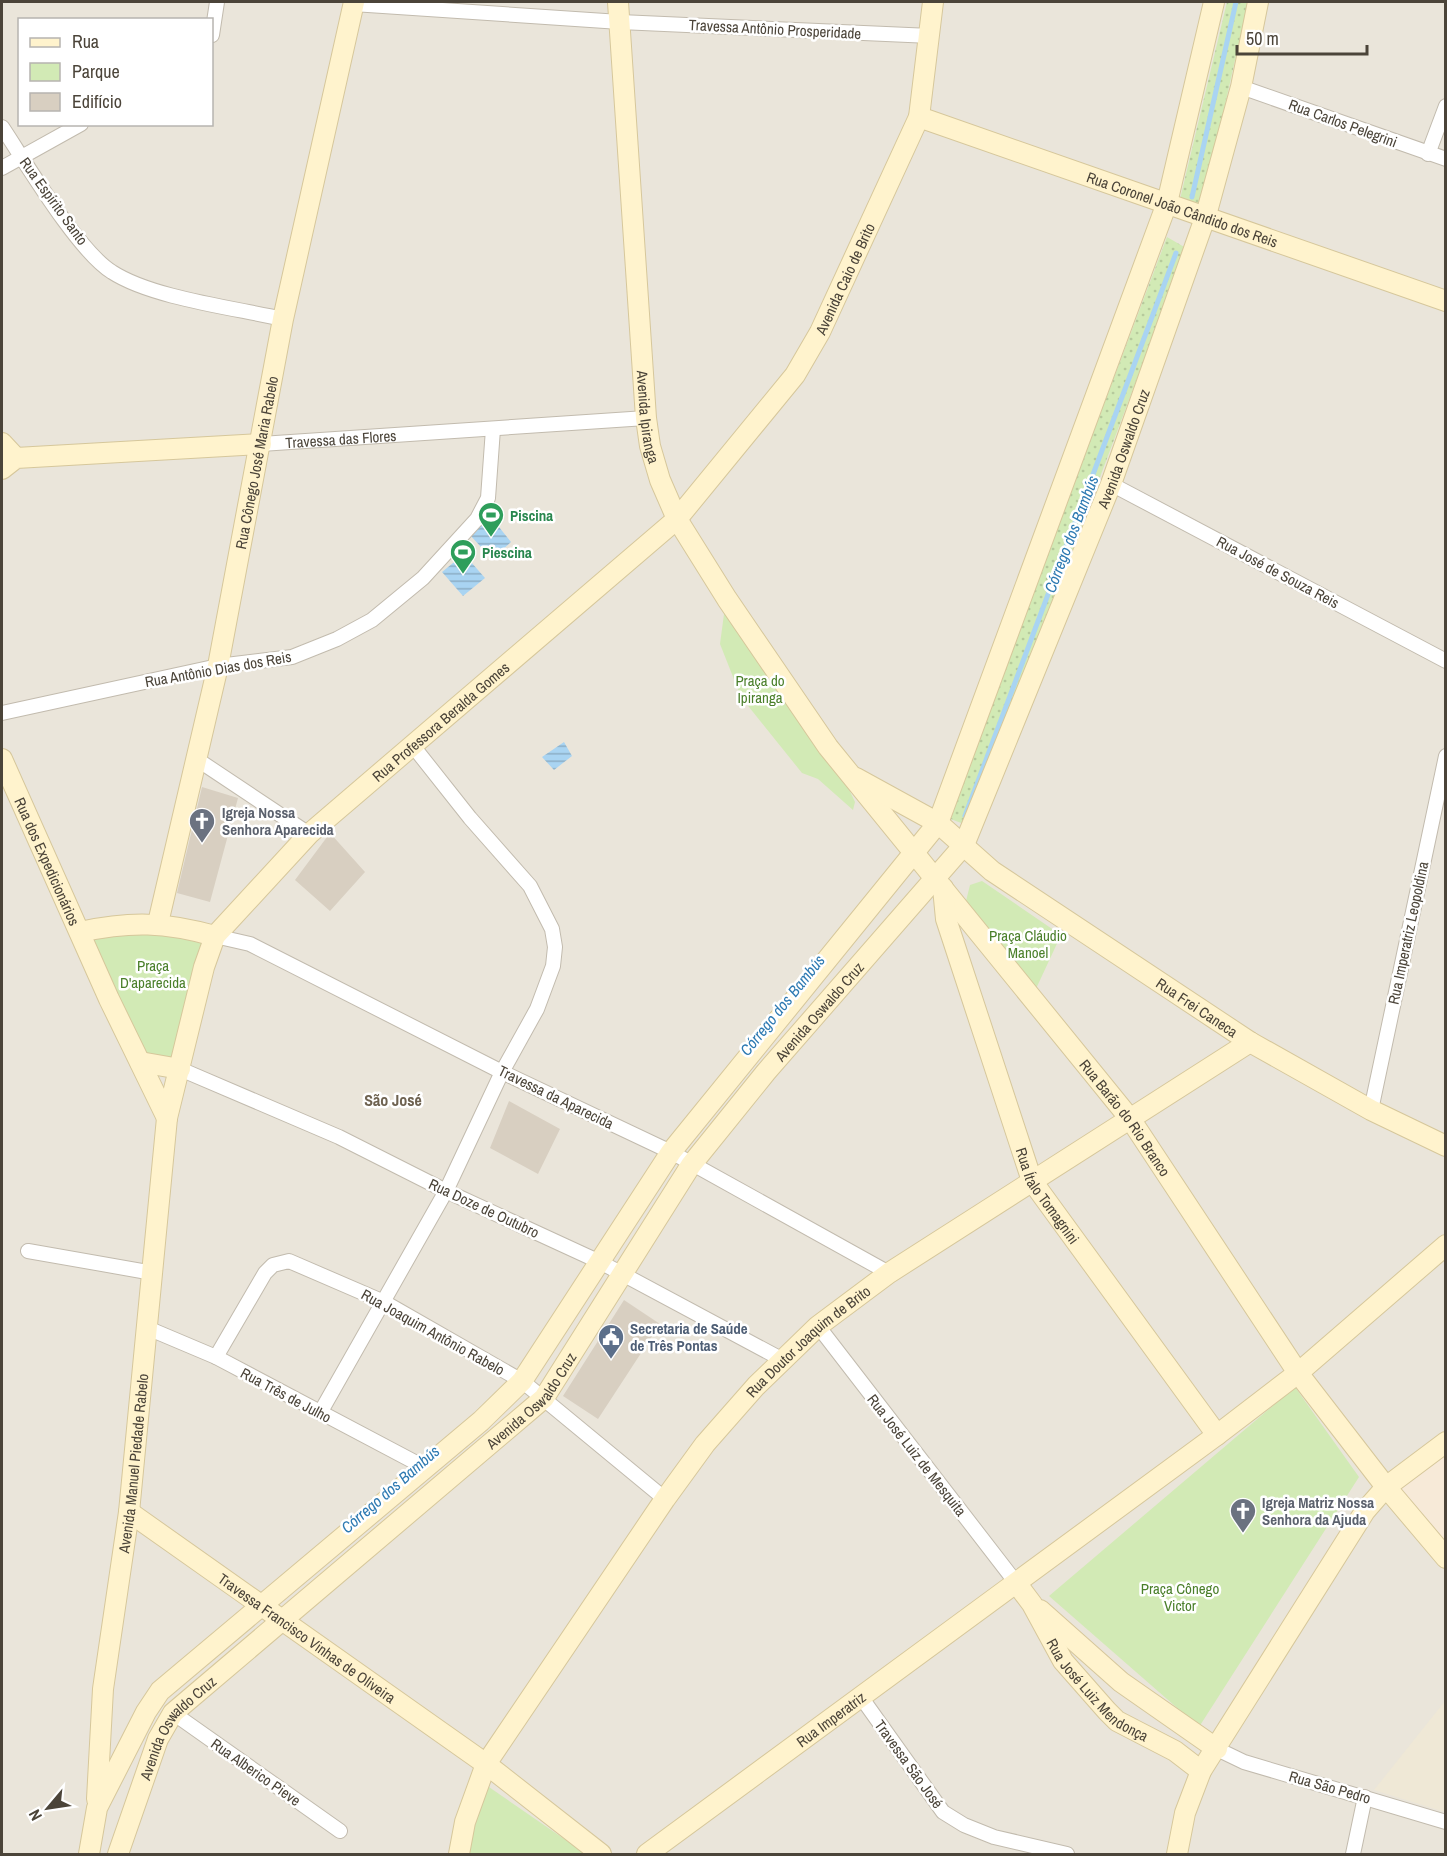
<svg xmlns="http://www.w3.org/2000/svg" width="1447" height="1856" viewBox="0 0 1447 1856" font-family="'Archivo Narrow',sans-serif">
<style>
.residential{fill:#eae5da;fill-rule:evenodd}
.commercial{fill:#f7ead8}
.education{fill:#efe8d6}
.grass{fill:url(#grass-dots)}
.park{fill:#d2eab5}
.water{fill:url(#water-rules)}
.lines{fill:none;stroke-linecap:round;stroke-linejoin:round}
.stream{stroke:#a9d4f2;stroke-width:5}
.building{fill:#d8cfc1}
.street-casing{stroke:#c2bbae;stroke-width:16}
.secondary-casing{stroke:#d6c79b;stroke-width:22}
.street{stroke:#fff;stroke-width:14}
.secondary{stroke:#fff3cd;stroke-width:20}
.labels{text-anchor:middle;dominant-baseline:central;stroke-width:5;stroke-linejoin:round;paint-order:stroke}
.street-label{font-size:15px;fill:#4b4439;stroke:#fff}
.leisure-label{font-size:15px;font-weight:bold;fill:#27864d;stroke:#fff;text-anchor:start}
.park-label{font-size:15px;fill:#4a7f2a;stroke:#fff}
.worship-label{font-size:15px;font-weight:bold;fill:#5b616d;stroke:#fff;text-anchor:start}
.service-label{font-size:15px;font-weight:bold;fill:#4e5e75;stroke:#fff;text-anchor:start}
.water-label{font-size:16px;font-style:italic;fill:#2e7ab2;stroke:#fff}
.neighbourhood-label{font-size:16px;font-weight:bold;fill:#6e6250;stroke:#fff}
</style>
<defs>
<pattern id="grass-dots" width="8" height="8" patternUnits="userSpaceOnUse" patternTransform="scale(1.5)"><rect width="8" height="8" fill="#d2eab5"/><path d="M2 2h.1M6 6h.1" fill="none" stroke="#b6ca9c" stroke-width="1.8" stroke-linecap="round"/></pattern>
<pattern id="water-rules" width="6" height="5" patternUnits="userSpaceOnUse" patternTransform="scale(1.5)"><rect width="6" height="5" fill="#a9d4f2"/><path d="M0 2.5h6" fill="none" stroke="#8caec5"/></pattern>
</defs>
<rect width="100%" height="100%" fill="#f6f3ec"/>
<!-- residential -->
<path class="residential" d="M2 2H1445V1854H2ZM20 20H212V124H20Z"/>
<!-- commercial -->
<path class="commercial" d="M1445 1456V1542L1400 1489Z"/>
<!-- education -->
<path class="education" d="M1445 1701V1812L1374 1790Z"/>
<!-- grass -->
<path class="grass" d="M1227 2H1248L1202 208 1180 199Z
M1167 237 1186 248 969 826 948 818Z"/>
<!-- park -->
<path class="park" d="M726 599 846 783 855 802 853 810 818 779 802 773 741 697 720 644Z
M982 881 1061 935 1034 993 965 905 970 885Z
M116 930 207 939 175 1060 144 1056 90 938Z
M1295 1387 1359 1477 1199 1727 1049 1596Z
M486 1785 586 1854H462Z"/>
<!-- water -->
<path class="water" d="M487 512 511 542 492 559 470 535Z
M464 554 485 578 463 596 442 572Z
M564 742 572 756 554 770 542 757Z"/>
<g class="lines">
<!-- stream -->
<path class="stream" d="M1192 197 1236 2
M965 816 1176 253"/>
</g>
<!-- building -->
<path class="building" d="M202 787 238 798 210 902 177 893Z
M330 833 365 872 330 911 295 880Z
M509 1101 560 1129 538 1174 490 1148Z
M624 1300 660 1324 598 1419 563 1396Z"/>
<g class="lines">
<!-- street casing -->
<g class="street-casing">
<g id="street">
<path d="M353 4 620 22 931 36"/>
<path d="M212 35 217 2"/>
<path d="M1241 87 1446 159"/>
<path d="M2 127C26 163 78 251 112 272 152 298 235 308 283 319"/>
<path d="M1428 154 1446 106"/>
<path d="M2 168 81 124"/>
<path id="s1" d="M261 444 646 418"/>
<path d="M1111 484 1446 661"/>
<path d="M2 713 218 666 292 657 337 639 372 620 423 578 477 519 488 498 493 429"/>
<path d="M195 758 309 834"/>
<path d="M215 936 250 944 502 1072 671 1152 889 1273"/>
<path d="M180 1069 339 1137 446 1191 600 1262 783 1360"/>
<path d="M1371 1110 1446 756"/>
<path d="M28 1251 153 1273"/>
<path d="M818 1326 1017 1584"/>
<path d="M145 1327 216 1357 424 1467"/>
<path d="M216 1357 265 1273 273 1265 289 1261 384 1302 522 1381 665 1499"/>
<path d="M320 1413 446 1191 502 1072 537 1009 553 966 555 947 552 929 530 886 470 818 413 746"/>
<path d="M861 1697 943 1812 964 1825 994 1837 1067 1854"/>
<path d="M173 1713 340 1831"/>
<path d="M1217 1749 1244 1762 1446 1822"/>
<path d="M1353 1854 1365 1797"/>
</g>
</g>
<!-- secondary casing -->
<g class="secondary-casing">
<g id="secondary">
<path id="s2" d="M618 2 646 418 650 446 660 480 677 519 727 599 828 747 1131 1120 1298 1373 1386 1487 1446 1558"/>
<path id="s3" d="M919 117 1446 301"/>
<path d="M2 443 16 458"/>
<path d="M2 469 16 458 261 444"/>
<path id="s4" d="M2 759 109 999 167 1118"/>
<path id="s5" d="M856 778 938 823 992 871 1250 1042 1371 1110 1446 1146"/>
<path id="s6" d="M943 888 946 919 1032 1181 1217 1435"/>
<path id="s7" d="M158 923 218 666 283 319 354 2"/>
<path d="M80 932C131 921 165 922 215 936"/>
<path d="M140 1062 180 1069"/>
<path id="s8" d="M129 1512 486 1764 601 1854"/>
<path id="s9" d="M1017 1584 1032 1604 1063 1661 1107 1711 1117 1721 1175 1751 1201 1771"/>
<path d="M1040 1610 1121 1682 1217 1749"/>
<path id="s10" d="M97 1799 103 1689 129 1512 167 1118 204 967 215 936 309 834 677 519 795 375 820 332 919 117 933 2"/>
<path d="M89 1854 97 1808 146 1712 160 1691 481 1421 522 1381 671 1152 938 823 1167 203 1214 2"/>
<path id="s11" d="M118 1854 158 1739 173 1713 544 1398 691 1165 766 1072 964 845 1111 484 1206 215 1241 87 1258 2"/>
<path id="s12" d="M459 1854 465 1822 486 1764 665 1499 705 1444 756 1386 818 1326 889 1273 1250 1042"/>
<path id="s13" d="M647 1854 1217 1435 1298 1373 1446 1245"/>
<path d="M1177 1854 1185 1813 1201 1771 1365 1511 1386 1487 1446 1442"/>
</g>
</g>
<!-- street -->
<use href="#street" class="street"/>
<!-- secondary -->
<use href="#secondary" class="secondary"/>
</g>
<!-- icons -->
<defs>
<g id="stadium-pin" transform="scale(1.35)"><path d="M0 17L-7.5 6A9.5 9.5 0 1 1 7.5 6Z" fill="#2e9e5b" stroke="#fff"/><path d="M0-5a6.5 5 0 1 0 0 10a6.5 5 0 1 0 0-10ZM-3.5-1.8h7v3.6h-7Z" fill="#fff"/></g>
<g id="church-pin" transform="scale(1.35)"><path d="M0 17L-7.5 6A9.5 9.5 0 1 1 7.5 6Z" fill="#6b7280" stroke="#fff"/><path d="M-1.2-6h2.4v3.5h3.3v2.4h-3.3V6h-2.4V-.1h-3.3v-2.4h3.3Z" fill="#fff"/></g>
<g id="civic-pin" transform="scale(1.35)"><path d="M0 17L-7.5 6A9.5 9.5 0 1 1 7.5 6Z" fill="#5c6f8a" stroke="#fff"/><path d="M-.6-6.5H3V-4.5H.6V-3L4-1V1h2V6H-6V1h2V-1L-.6-3ZM-1.2 2.5V6h2.4V2.5Z" fill="#fff"/></g>
</defs>
<g fill-rule="evenodd">
<use href="#stadium-pin" x="491" y="515"/>
<use href="#stadium-pin" x="463" y="552"/>
<use href="#church-pin" x="202" y="821"/>
<use href="#civic-pin" x="611" y="1337"/>
<use href="#church-pin" x="1243" y="1511"/>
</g>
<g class="labels">
<!-- street labels -->
<g class="street-label">
<text transform="translate(775 29) rotate(3)">Travessa Antônio Prosperidade</text>
<text transform="translate(1343 123) rotate(20)">Rua Carlos Pelegrini</text>
<text transform="translate(54 201) rotate(54)">Rua Espírito Santo</text>
<text stroke="none"><textPath href="#s3" startOffset="279">Rua Coronel João Cândido dos Reis</textPath></text>
<text stroke="none"><textPath href="#s10" startOffset="1791">Avenida Caio de Brito</textPath></text>
<text stroke="none"><textPath href="#s2" startOffset="416">Avenida Ipiranga</textPath></text>
<text stroke="none"><textPath href="#s1" startOffset="80">Travessa das Flores</textPath></text>
<text stroke="none"><textPath href="#s11" startOffset="1762">Avenida Oswaldo Cruz</textPath></text>
<text stroke="none"><textPath href="#s7" startOffset="471">Rua Cônego José Maria Rabelo</textPath></text>
<text transform="translate(1278 572) rotate(28)">Rua José de Souza Reis</text>
<text transform="translate(218 669) rotate(-10)">Rua Antônio Dias dos Reis</text>
<text stroke="none"><textPath href="#s10" startOffset="1185">Rua Professora Beralda Gomes</textPath></text>
<text stroke="none"><textPath href="#s4" startOffset="112">Rua dos Expedicionários</textPath></text>
<text transform="translate(1408 933) rotate(-78)">Rua Imperatriz Leopoldina</text>
<text stroke="none"><textPath href="#s5" startOffset="412">Rua Frei Caneca</textPath></text>
<text stroke="none"><textPath href="#s11" startOffset="1114">Avenida Oswaldo Cruz</textPath></text>
<text transform="translate(556 1097) rotate(26)">Travessa da Aparecida</text>
<text stroke="none"><textPath href="#s2" startOffset="1272">Rua Barão do Rio Branco</textPath></text>
<text stroke="none"><textPath href="#s6" startOffset="327">Rua Ítalo Tomagnini</textPath></text>
<text transform="translate(484 1208) rotate(25)">Rua Doze de Outubro</text>
<text transform="translate(433 1332) rotate(29)">Rua Joaquim Antônio Rabelo</text>
<text stroke="none"><textPath href="#s12" startOffset="628">Rua Doutor Joaquim de Brito</textPath></text>
<text transform="translate(286 1395) rotate(28)">Rua Três de Julho</text>
<text stroke="none"><textPath href="#s11" startOffset="628">Avenida Oswaldo Cruz</textPath></text>
<text transform="translate(917 1455) rotate(52)">Rua José Luiz de Mesquita</text>
<text stroke="none"><textPath href="#s10" startOffset="338">Avenida Manuel Piedade Rabelo</textPath></text>
<text stroke="none"><textPath href="#s8" startOffset="218">Travessa Francisco Vinhas de Oliveira</textPath></text>
<text stroke="none"><textPath href="#s9" startOffset="135">Rua José Luiz Mendonça</textPath></text>
<text stroke="none"><textPath href="#s13" startOffset="228">Rua Imperatriz</textPath></text>
<text stroke="none"><textPath href="#s11" startOffset="142">Avenida Oswaldo Cruz</textPath></text>
<text transform="translate(909 1764) rotate(54)">Travessa São José</text>
<text transform="translate(256 1772) rotate(35)">Rua Alberico Pieve</text>
<text transform="translate(1330 1787) rotate(16)">Rua São Pedro</text>
</g>
<!-- leisure labels -->
<g class="leisure-label">
<text x="510" y="515">Piscina</text>
<text x="482" y="552">Piescina</text>
</g>
<!-- park labels -->
<g class="park-label">
<text x="760" y="680">Praça do<tspan x="760" dy="17">Ipiranga</tspan></text>
<text x="1028" y="935">Praça Cláudio<tspan x="1028" dy="17">Manoel</tspan></text>
<text x="153" y="965">Praça<tspan x="153" dy="17">D'aparecida</tspan></text>
<text x="1180" y="1588">Praça Cônego<tspan x="1180" dy="17">Victor</tspan></text>
</g>
<!-- worship labels -->
<g class="worship-label">
<text x="222" y="812">Igreja Nossa<tspan x="222" dy="17">Senhora Aparecida</tspan></text>
<text x="1262" y="1502">Igreja Matriz Nossa<tspan x="1262" dy="17">Senhora da Ajuda</tspan></text>
</g>
<!-- service labels -->
<g class="service-label">
<text x="630" y="1328">Secretaria de Saúde<tspan x="630" dy="17">de Três Pontas</tspan></text>
</g>
<!-- water labels -->
<g class="water-label">
<text transform="translate(1071 534) rotate(-69)">Córrego dos Bambús</text>
<text transform="translate(782 1005) rotate(-51)">Córrego dos Bambús</text>
<text transform="translate(390 1489) rotate(-41)">Córrego dos Bambús</text>
</g>
<!-- neighbourhood labels -->
<g class="neighbourhood-label">
<text x="393" y="1100">São José</text>
</g>
</g>
<!-- border -->
<rect width="1447" height="1856" fill="none" stroke="#4b4439" stroke-width="6"/>
<!-- legend -->
<rect x="18" y="18" width="195" height="108" fill="#ffffff" stroke="#b7b4b0" stroke-width="1.5"/>
<rect x="30" y="38" width="30" height="9" fill="#fff3cd" stroke="#b7b4b0" stroke-width="1.5"/>
<text x="72" y="48" font-size="18" fill="#4b4439">Rua</text>
<rect x="30" y="63" width="30" height="18" fill="#d2eab5" stroke="#b7b4b0" stroke-width="1.5"/>
<text x="72" y="78" font-size="18" fill="#4b4439">Parque</text>
<rect x="30" y="93" width="30" height="18" fill="#d8cfc1" stroke="#b7b4b0" stroke-width="1.5"/>
<text x="72" y="108" font-size="18" fill="#4b4439">Edifício</text>
<!-- north arrow -->
<g transform="translate(48 1808) rotate(241)" stroke="#ffffff" stroke-width="4.5" paint-order="stroke">
<path d="M0-4.5L10 22L0 15L-10 22Z" fill="#4b4439"/>
<text y="-9" font-size="16" font-weight="bold" text-anchor="middle" fill="#4b4439">N</text>
</g>
<!-- scale -->
<path d="M1237 45v9h130v-9" fill="none" stroke="#4b4439" stroke-width="3"/>
<text x="1246" y="45" font-size="18" fill="#4b4439" stroke="#ffffff" stroke-width="4.5" paint-order="stroke">50 m</text>
</svg>
